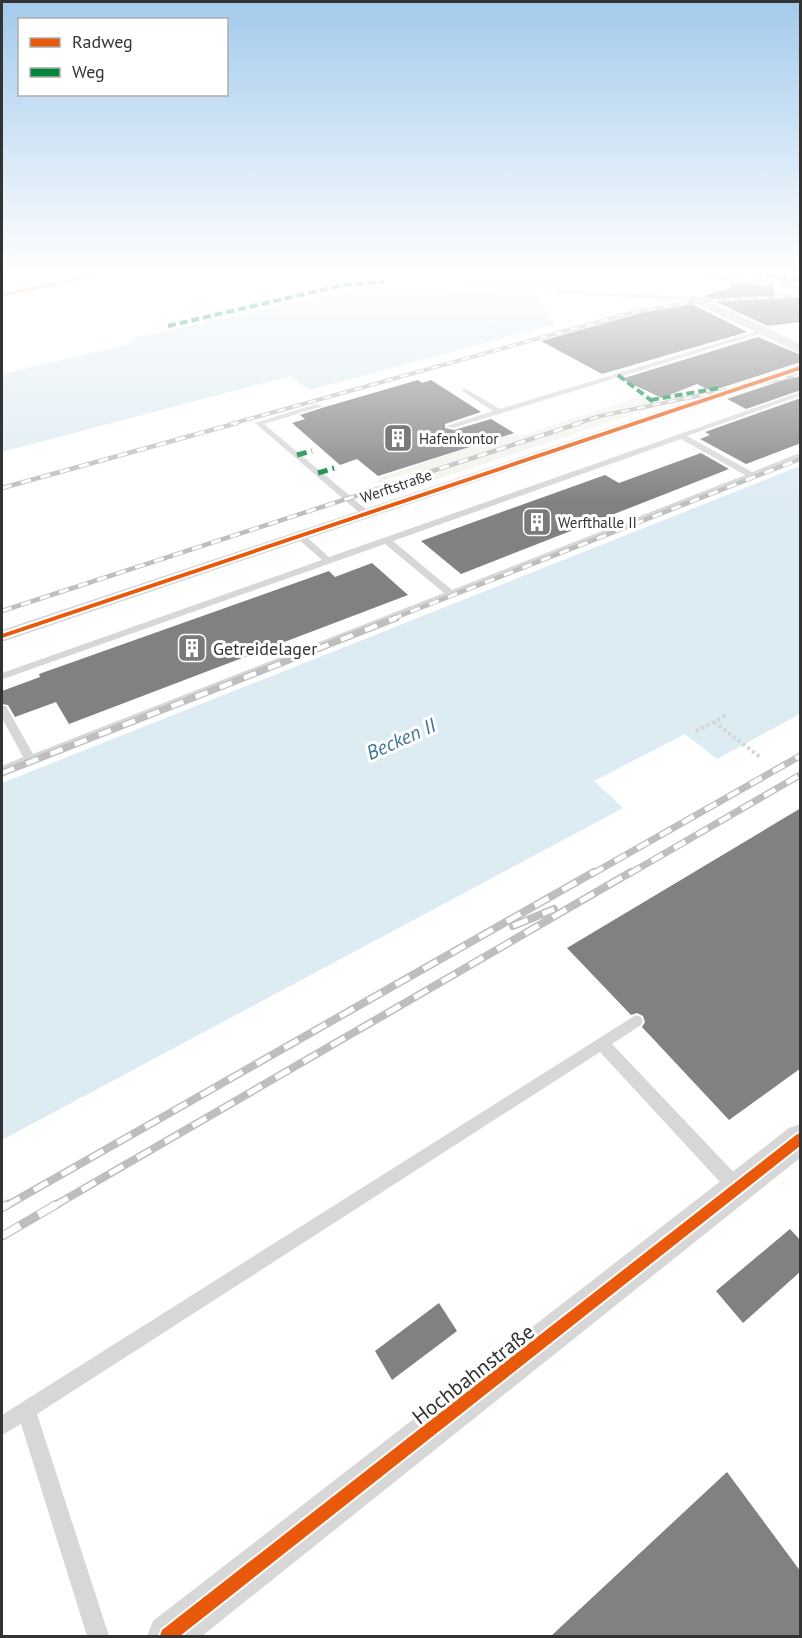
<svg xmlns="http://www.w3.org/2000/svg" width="802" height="1638" viewBox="0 0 802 1638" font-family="'PT Sans',sans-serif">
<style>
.green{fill:#f1f5ed}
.water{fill:#ddebf3}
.building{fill:#818181}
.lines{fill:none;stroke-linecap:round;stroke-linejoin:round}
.path-far1{stroke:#d6d6d6;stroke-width:2;stroke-dasharray:1.5 1.5;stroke-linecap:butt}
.path{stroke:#d6d6d6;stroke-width:4;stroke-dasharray:3 3;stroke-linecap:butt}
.service{fill:#d7d7d7;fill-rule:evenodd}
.minor{fill:#d7d7d7;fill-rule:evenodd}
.rail-far4-casing{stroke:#bebebe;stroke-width:4}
.rail-far3-casing{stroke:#bebebe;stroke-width:4.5}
.rail-far2-casing{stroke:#bebebe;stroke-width:7}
.rail-far1-casing{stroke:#bebebe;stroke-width:8}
.rail-casing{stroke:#bebebe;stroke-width:9}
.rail-far4{stroke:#fff;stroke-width:2;stroke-dasharray:8;stroke-linecap:butt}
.rail-far3{stroke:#fff;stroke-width:3;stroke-dasharray:10;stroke-linecap:butt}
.rail-far2{stroke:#fff;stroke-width:4.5;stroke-dasharray:13;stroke-linecap:butt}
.rail-far1{stroke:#fff;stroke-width:5;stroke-dasharray:16;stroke-linecap:butt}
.rail{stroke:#fff;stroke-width:7;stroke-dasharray:21;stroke-linecap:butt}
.quiet-far1{stroke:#00873e;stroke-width:4;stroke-dasharray:8 4;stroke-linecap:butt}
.quiet{stroke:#00873e;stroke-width:5;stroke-dasharray:10 5;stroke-linecap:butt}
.cycleway-casing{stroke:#fff;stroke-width:4}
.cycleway{fill:#e8590c;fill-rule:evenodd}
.labels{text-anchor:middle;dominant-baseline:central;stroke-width:6;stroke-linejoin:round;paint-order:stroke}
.far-poi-label{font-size:15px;fill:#333;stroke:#fff;text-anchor:start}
.far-street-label{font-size:15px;fill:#333;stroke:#fff}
.poi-label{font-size:18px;fill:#333;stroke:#fff;text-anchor:start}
.water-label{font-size:20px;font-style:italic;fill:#3f7597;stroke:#fff}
.near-street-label{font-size:21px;fill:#333;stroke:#fff}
</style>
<rect width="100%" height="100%" fill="#fff"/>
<!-- green -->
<path class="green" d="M411 274H561L557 291 385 282 388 276Z
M641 396 658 406 384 497 381 494 427 479 415 471 368 485 380 480 378 478 513 433 520 436Z"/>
<!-- water -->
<path class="water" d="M365 287 536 295 556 324 309 390 290 376 2 452V374L134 343 130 339Z
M800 466V714L717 759 685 734 594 781 623 808 2 1140V783Z"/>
<!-- building -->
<path class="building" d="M730 283 773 286 776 298H801V322L768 326 703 296 730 288Z
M680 302 690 303 747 332 602 374 541 341Z
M758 337 801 355V362L711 391 697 384 662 398 621 379Z
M801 374V390L746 409 727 399Z
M418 380 422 383 431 380 481 412 445 424V428L454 430 491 419 514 433 378 476 357 459 340 465 292 423 305 419 300 415 325 407Z
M801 398V443L746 464 700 439 710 435 705 432Z
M701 453 729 469 461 574 421 541 605 475 619 483Z
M372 563 408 595 69 724 56 702 15 717 8 705 2 704V691L40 677 39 674 329 571 335 577Z
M801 808V1068L729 1120 642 1027 645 1022 643 1016 637 1013 631 1015 567 948Z
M790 1229 801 1241V1271L743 1323 716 1291Z
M439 1303 457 1331 392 1380 375 1351Z
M727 1472 801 1572V1636H551Z"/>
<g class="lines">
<!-- path-far1 -->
<path class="path-far1" d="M421 296 462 298
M429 296 432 285
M446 297 449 286
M460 298 463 287
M495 327 518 339"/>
<!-- path -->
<path class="path" d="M714 722 760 757
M696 731 727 715"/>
<!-- service -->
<path class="service" d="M557 290 696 297 699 299 696 301 555 293Z
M764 329 767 331 766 332 453 428 446 426 493 411 462 391V389H466L500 409Z
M800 392V396L687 436 752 472 797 454H800V459L2 774V766L23 757 2 718V706H6L33 754 444 593 385 544 6 678 2 679V673L322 560 296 537V533H302L329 557ZM681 439 745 475 452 590 393 541Z
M316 404 323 406 264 424 368 511V515H362L255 423Z
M636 1015 641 1017 643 1021 641 1025 612 1044 743 1182 745 1188 743 1194 737 1196 731 1194 600 1052 37 1414 109 1636H87L21 1424 2 1435V1415Z"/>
<!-- minor -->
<path class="minor" d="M89 274H110L2 298V292Z
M696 295 800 344V353L692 302V296Z
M800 364V372L2 642V630Z
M800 1124V1158L202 1636H147L153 1621 789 1128Z"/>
<!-- rail-far4 casing -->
<g class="rail-far4-casing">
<path id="rail-far4" d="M693 274 800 287
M231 424 630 313 701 301 800 296
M575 424 600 416 800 375"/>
</g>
<!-- rail-far3 casing -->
<g class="rail-far3-casing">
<path id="rail-far3" d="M2 488 237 423
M2 611 580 423
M392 619 800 459"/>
</g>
<!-- rail-far2 casing -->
<g class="rail-far2-casing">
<path id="rail-far2" d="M2 773 396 618
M592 874 800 756
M629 874 800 775"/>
</g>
<!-- rail-far1 casing -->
<g class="rail-far1-casing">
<path id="rail-far1" d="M513 926 554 909
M6 1206 594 872
M54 1206 631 872"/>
</g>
<!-- rail casing -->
<g class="rail-casing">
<path id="rail" d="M2 1208 8 1204
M2 1236 57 1204"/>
</g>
<!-- rail-far4 -->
<use href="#rail-far4" class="rail-far4"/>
<!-- rail-far3 -->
<use href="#rail-far3" class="rail-far3"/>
<!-- rail-far2 -->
<use href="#rail-far2" class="rail-far2"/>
<!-- rail-far1 -->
<use href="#rail-far1" class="rail-far1"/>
<!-- rail -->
<use href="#rail" class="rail"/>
<!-- quiet-far1 -->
<path class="quiet-far1" d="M755 274 800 280
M168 326 343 285 384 282
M618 375 656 404
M651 400 719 388"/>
<!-- quiet -->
<path class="quiet" d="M297 455 312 451
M318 473 334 468"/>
<!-- cycleway casing -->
<g class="cycleway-casing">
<path id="cycleway" d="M100 274H106L2 296V294Z
M800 366V370L2 638V634Z
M800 1133V1146L180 1636H160L162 1630 796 1135Z"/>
</g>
<!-- cycleway -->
<use href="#cycleway" class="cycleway"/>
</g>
<!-- sky -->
<linearGradient id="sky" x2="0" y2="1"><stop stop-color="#a3caec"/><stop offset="0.54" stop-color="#fff"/><stop offset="1" stop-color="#fff" stop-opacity="0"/></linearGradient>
<rect width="802" height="503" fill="url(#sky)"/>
<!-- icons -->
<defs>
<g id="building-square" transform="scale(1.5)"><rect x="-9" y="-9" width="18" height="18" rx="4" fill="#7a7a7a" stroke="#fff"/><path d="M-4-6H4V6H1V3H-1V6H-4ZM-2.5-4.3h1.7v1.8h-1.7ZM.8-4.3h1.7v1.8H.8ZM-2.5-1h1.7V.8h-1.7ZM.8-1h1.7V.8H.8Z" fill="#fff"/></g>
</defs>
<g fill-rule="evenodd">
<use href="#building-square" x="398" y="438"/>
<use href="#building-square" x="537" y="522"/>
<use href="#building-square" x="192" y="648"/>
</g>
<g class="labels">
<!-- far-poi labels -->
<g class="far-poi-label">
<text x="419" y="438">Hafenkontor</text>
<text x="558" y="522">Werfthalle II</text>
</g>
<!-- far-street labels -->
<g class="far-street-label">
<text transform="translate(396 486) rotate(-19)">Werftstraße</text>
</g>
<!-- poi labels -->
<g class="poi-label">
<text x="213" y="648">Getreidelager</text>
</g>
<!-- water labels -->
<g class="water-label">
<text transform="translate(401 739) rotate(-24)">Becken II</text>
</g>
<!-- near-street labels -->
<g class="near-street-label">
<text transform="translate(473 1374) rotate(-38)">Hochbahnstraße</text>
</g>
</g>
<!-- border -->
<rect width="802" height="1638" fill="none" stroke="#333333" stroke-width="6"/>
<!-- legend -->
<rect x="18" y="18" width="210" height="78" fill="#ffffff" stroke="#adadad" stroke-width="1.5"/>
<rect x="30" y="38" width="30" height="9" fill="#e8590c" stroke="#adadad" stroke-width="1.5"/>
<text x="72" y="48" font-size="18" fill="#333333">Radweg</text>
<rect x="30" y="68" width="30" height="9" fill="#00873e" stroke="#adadad" stroke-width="1.5"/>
<text x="72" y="78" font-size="18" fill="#333333">Weg</text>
</svg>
